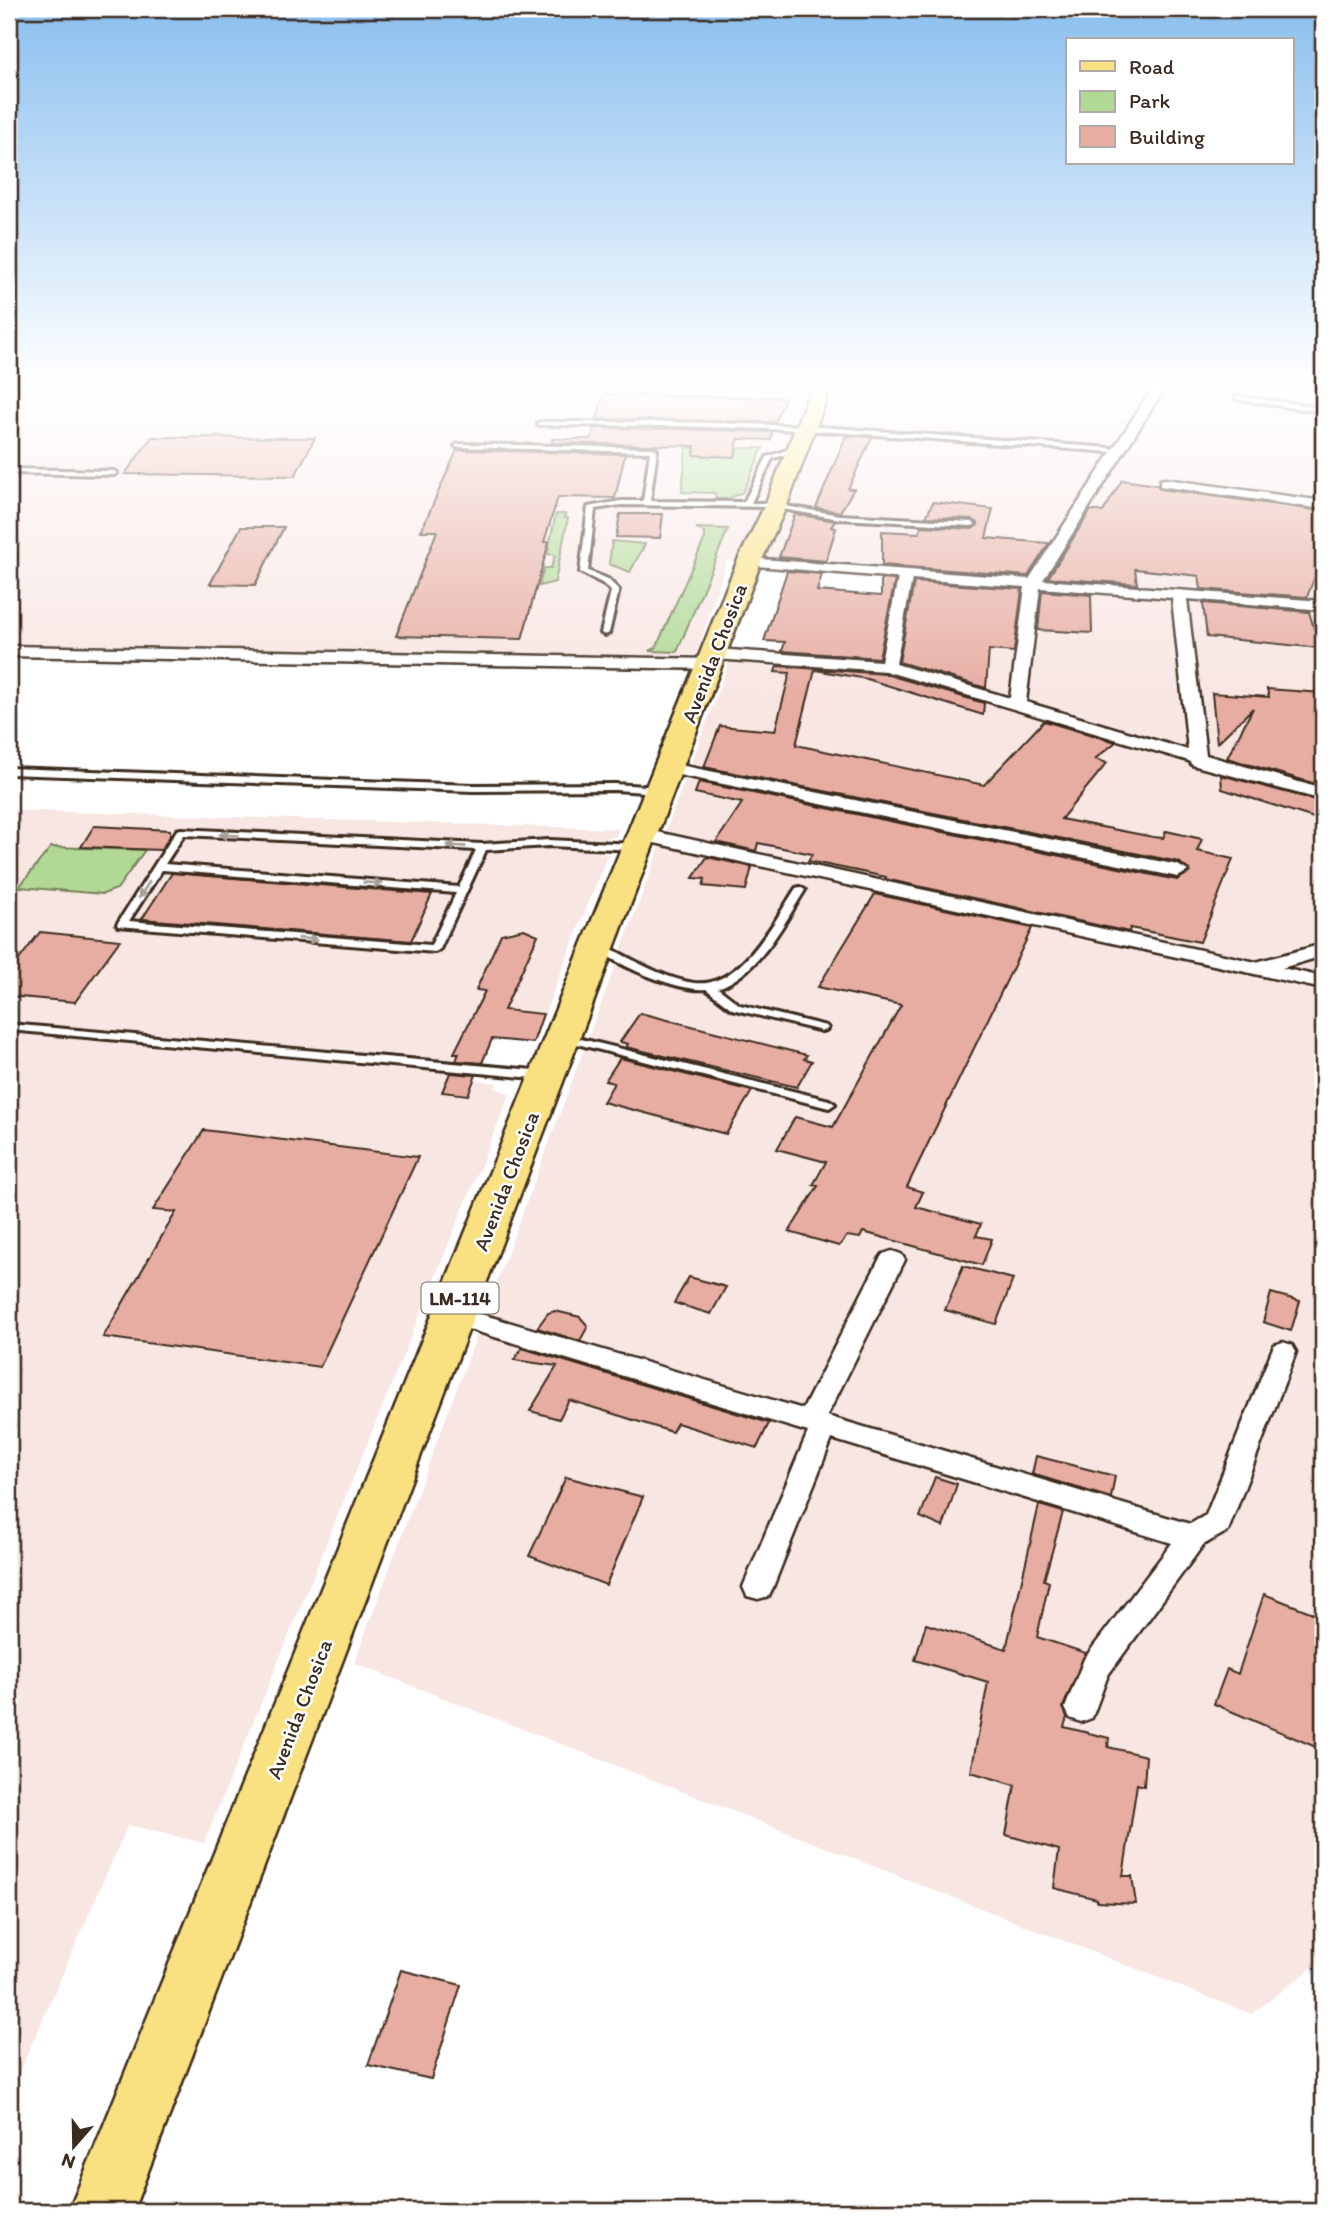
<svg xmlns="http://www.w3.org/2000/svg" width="1332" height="2220" viewBox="0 0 1332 2220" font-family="Itim,sans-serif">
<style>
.built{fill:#f8e6e3}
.green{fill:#b1d895;stroke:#76815a;stroke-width:2}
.building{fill:#e7ada2;stroke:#3b2a1e;stroke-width:2}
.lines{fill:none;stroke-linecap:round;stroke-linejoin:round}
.lane-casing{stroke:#3b2a1e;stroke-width:6}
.street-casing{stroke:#3b2a1e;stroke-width:5}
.primary-casing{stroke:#3b2a1e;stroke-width:5}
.lane{fill:#fff;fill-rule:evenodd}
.street{fill:#fff;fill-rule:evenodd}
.primary{fill:#f9e181;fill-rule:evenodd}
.oneway{fill:#a79f9a}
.labels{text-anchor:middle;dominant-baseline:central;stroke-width:5;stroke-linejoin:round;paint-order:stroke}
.shield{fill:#fff;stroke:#766a62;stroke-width:2}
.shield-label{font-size:19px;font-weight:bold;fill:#3b2a1e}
.street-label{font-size:21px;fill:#3b2a1e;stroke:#fff}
</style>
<rect width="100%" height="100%" fill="#fff"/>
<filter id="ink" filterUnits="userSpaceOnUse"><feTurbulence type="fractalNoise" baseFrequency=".0143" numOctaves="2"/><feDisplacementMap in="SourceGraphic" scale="14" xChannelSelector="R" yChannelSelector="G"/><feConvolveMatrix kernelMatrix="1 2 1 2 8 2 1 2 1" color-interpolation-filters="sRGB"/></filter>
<g filter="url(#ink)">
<!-- built -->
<path class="built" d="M9 386H1323V1960L1251 2014 354 1663 729 662 897 681 930 581 727 560 696 656 9 646Z
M9 810 619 829 615 837 605 838 599 853 608 854 533 1043 492 1039 476 1051 465 1078 497 1083 495 1088 510 1094 204 1843 128 1825 9 2096Z"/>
<!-- green -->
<path class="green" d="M686 448H763L743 492 728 499H716L715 493 682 492Z
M556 514H565L564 518H568L555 582 539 586 544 568H551L555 555 547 554Z
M696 528 728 529 677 652 649 651 656 648 705 538V533Z
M612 541 645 544 630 572 609 564Z
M51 847 145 850 117 889 103 894 19 887Z"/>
<!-- building -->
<path class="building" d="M604 394 785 398 775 422 597 419Z
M594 428 676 429 772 432 771 440 738 439 735 457 694 455 695 446 552 443V439H591Z
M846 436 872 437 848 489H854L840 512 816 508Z
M152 437 315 438 295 476 125 474Z
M457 450 625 454 615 498 558 497 544 542H549L522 639 396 636 437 531H421Z
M1122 480 1157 485 1160 489 1323 511V564L1317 571 1307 597 1201 589 1199 576 1135 569 1137 584 1048 578 1091 510 1103 512Z
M933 502 993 509 986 538 1049 543 1028 576 882 565V531L919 533 922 526 972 529 978 525 972 519 926 517Z
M620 514H663L660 538 616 537Z
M795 514 835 521 831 527 836 528 826 561 779 557Z
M241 527H284L255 585 210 584Z
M787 571 822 574 817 591 881 596V579L895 580 879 658 782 651 785 642 764 641Z
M914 582 1022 589 1014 652 989 650 986 688 899 662Z
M1042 591 1091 595 1092 633 1038 630Z
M1203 603 1309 612 1320 648 1207 637Z
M777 666 885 674 984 703 983 715 867 679 815 670 796 745 984 785 1044 721 1116 742 1095 759 1107 763 1061 819 1153 837 1163 838 1166 831 1202 839 1197 851 1233 859 1200 942 1130 928 1129 932 885 879 886 877 808 861 812 854 758 843 756 851 716 842 742 803 695 793 699 782 1177 880 1190 872 1179 862 704 767 720 726 775 731 790 673 775 672Z
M1267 689 1323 693V786L1227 758 1253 708 1217 743 1212 693 1269 697Z
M1221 775 1323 802V821L1222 789Z
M94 826 170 830V836L161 850 81 847Z
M707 857 752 867 746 890 703 886 705 879 693 878Z
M172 873 432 894 411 941 142 919Z
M875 894 1032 928 907 1187 923 1192 916 1207 981 1224 976 1236 992 1239 982 1265 863 1232 860 1238 847 1236 839 1246 789 1232 818 1186 813 1185 826 1162 777 1149 795 1117 833 1127 901 1005 818 987Z
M524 929 538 935 504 1010 543 1014 533 1043 492 1039 482 1063 456 1061 459 1053H454L485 991 476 990 501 934Z
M40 932 120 940 75 1002 9 996V973Z
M640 1013 807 1055 804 1059 812 1061 797 1087 626 1047 628 1044 620 1042Z
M620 1058 752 1091 726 1134 603 1102 614 1083 605 1081Z
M450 1073 476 1075 468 1095 442 1092Z
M204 1130 418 1157 320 1367 103 1337 176 1212 153 1210Z
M963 1266 1013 1279 996 1324 945 1310Z
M689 1277 726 1287 711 1314 674 1303Z
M1271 1293 1300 1301 1291 1331 1263 1322Z
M555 1311 580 1317 588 1326 580 1341 537 1328 548 1313Z
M522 1348 706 1404 769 1423 757 1448 677 1423 672 1432 569 1400 559 1419 530 1411 557 1366 514 1360Z
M1036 1456 1115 1476 1111 1498 1032 1474Z
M566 1477 643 1497 606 1585 529 1556Z
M935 1477 957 1484 943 1527 920 1517Z
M1039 1505 1063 1512 1044 1580 1049 1582 1037 1637 1086 1653 1063 1707 1067 1717 1064 1727 1109 1738 1108 1747 1146 1756 1144 1786 1137 1784 1123 1876H1132L1136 1904 1097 1902V1899L1054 1888 1059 1850 1006 1835 1015 1785 971 1772 988 1682 915 1660 926 1624 1006 1649Z
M1264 1594 1323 1617V1750L1214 1704 1227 1669 1238 1674Z
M401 1970 461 1985 431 2079 368 2065Z"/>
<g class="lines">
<!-- lane casing -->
<g class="lane-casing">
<path id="lane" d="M1238 396 1323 408V412L1236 399V397Z
M540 422H676L806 426 1111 448 1114 450 1111 452 806 430 676 426 538 425V423Z
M458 444 654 448 657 450 650 501 744 502 767 457 798 446 800 447V449L772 459 751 503H776L779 505 840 515 972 522 976 524 972 526 840 519 771 507 621 505 595 509 588 571 608 579 619 590 609 633 605 635 601 633 611 591 602 583 580 572 588 507 621 501H643L650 452 456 447 455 446Z
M9 469 114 471 117 473 114 475 9 473Z
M9 768 473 785 615 784 659 787 664 790 659 793 615 790 473 791 9 774Z
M181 829 482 844 549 840 637 844 642 847 637 850 549 846 486 850 440 949 435 952 118 926 117 924 177 830ZM184 835 476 850 459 887 165 864ZM162 870 456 893 431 945 129 921Z
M800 887 805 890C783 925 759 973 718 988L740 1005 826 1026 828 1028 826 1030 822 1031 732 1009 706 989C679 992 615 965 595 947L600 944 604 945C632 959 662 978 694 983 740 989 775 920 796 888Z
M9 1024 545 1071 551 1075 545 1079 9 1030Z
M565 1035 829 1100 835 1104 829 1108 561 1040 559 1038 561 1036Z"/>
</g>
<!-- street casing -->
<g class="street-casing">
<path id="street" d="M1154 386H1166L1043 580 1323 601V610L1187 599 1206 755 1323 789V800L1192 765 1189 761 885 671 715 659 707 654 715 649 881 661 898 578 744 565 742 562 749 558 1029 579ZM912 579 1025 587 1010 698 896 664ZM1040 588 1172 598 1188 750 1026 702Z
M1165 479 1323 501V509L1160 486V480Z
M9 646 711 659 719 664 711 669 9 656Z
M670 763 1178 865 1188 871 1178 877 664 772 661 768Z
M643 829 1256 962 1323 944V956L1282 968 1323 977V989L636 839 634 835 636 831Z
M892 1251 901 1254 905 1260 827 1416 1190 1524 1206 1515 1274 1345 1283 1342 1292 1345 1296 1352 1228 1531 1203 1545 1108 1675 1092 1718 1081 1722 1070 1718 1065 1708 1084 1659 1172 1543 832 1439 773 1587 769 1596 758 1599 747 1596 743 1587 808 1432 445 1322 441 1315 445 1308 454 1306 803 1409 879 1260 883 1254Z"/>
</g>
<!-- primary casing -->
<g class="primary-casing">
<path id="primary" d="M812 386H831L787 505 761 562 133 2211H69L737 562 765 505Z"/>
</g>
<!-- lane -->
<use href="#lane" class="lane"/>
<!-- street -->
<use href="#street" class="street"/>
<!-- primary -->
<use href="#primary" class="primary"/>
</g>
<!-- one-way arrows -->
<defs><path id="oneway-solid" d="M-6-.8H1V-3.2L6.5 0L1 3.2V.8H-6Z" transform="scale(1.75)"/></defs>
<g class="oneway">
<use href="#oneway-solid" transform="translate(229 835) rotate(-177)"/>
<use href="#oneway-solid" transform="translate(456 846) rotate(-177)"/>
<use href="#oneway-solid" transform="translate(373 883) rotate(4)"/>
<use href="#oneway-solid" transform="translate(144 890) rotate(123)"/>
<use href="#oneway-solid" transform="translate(308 939) rotate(5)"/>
</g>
</g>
<!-- sky -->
<linearGradient id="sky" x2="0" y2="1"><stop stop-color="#8abfef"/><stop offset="0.55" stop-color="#fff"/><stop offset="1" stop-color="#fff" stop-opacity="0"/></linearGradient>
<rect width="1332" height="697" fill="url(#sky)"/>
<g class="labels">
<!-- shield labels -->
<rect class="shield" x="421.5" y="1282.5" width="77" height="31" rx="5"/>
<g class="shield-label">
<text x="460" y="1298">LM-114</text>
</g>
<!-- street labels -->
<g class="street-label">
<text transform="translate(714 653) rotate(-69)">Avenida Chosica</text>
<text transform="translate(506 1181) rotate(-69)">Avenida Chosica</text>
<text transform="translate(299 1709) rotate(-69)">Avenida Chosica</text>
</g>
</g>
<!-- margin -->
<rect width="1332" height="2220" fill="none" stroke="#fff" stroke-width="35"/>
<rect x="18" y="18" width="1297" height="2185" fill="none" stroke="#3b2a1e" stroke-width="2.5" filter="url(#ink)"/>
<!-- legend -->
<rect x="1066" y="38" width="228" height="126" fill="#ffffff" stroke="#b1aaa5" stroke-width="2"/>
<rect x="1080" y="61" width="35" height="10" fill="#f9e181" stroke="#b1aaa5" stroke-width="2"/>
<text x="1129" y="74" font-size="21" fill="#3b2a1e">Road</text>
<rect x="1080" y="91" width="35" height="21" fill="#b1d895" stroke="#b1aaa5" stroke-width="2"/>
<text x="1129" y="108" font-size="21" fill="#3b2a1e">Park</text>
<rect x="1080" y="126" width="35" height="21" fill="#e7ada2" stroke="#b1aaa5" stroke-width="2"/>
<text x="1129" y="144" font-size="21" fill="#3b2a1e">Building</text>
<!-- north arrow -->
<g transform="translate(74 2146) rotate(200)" stroke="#ffffff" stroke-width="5" paint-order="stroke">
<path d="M0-5L12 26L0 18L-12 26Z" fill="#3b2a1e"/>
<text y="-10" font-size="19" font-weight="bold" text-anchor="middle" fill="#3b2a1e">N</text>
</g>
</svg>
